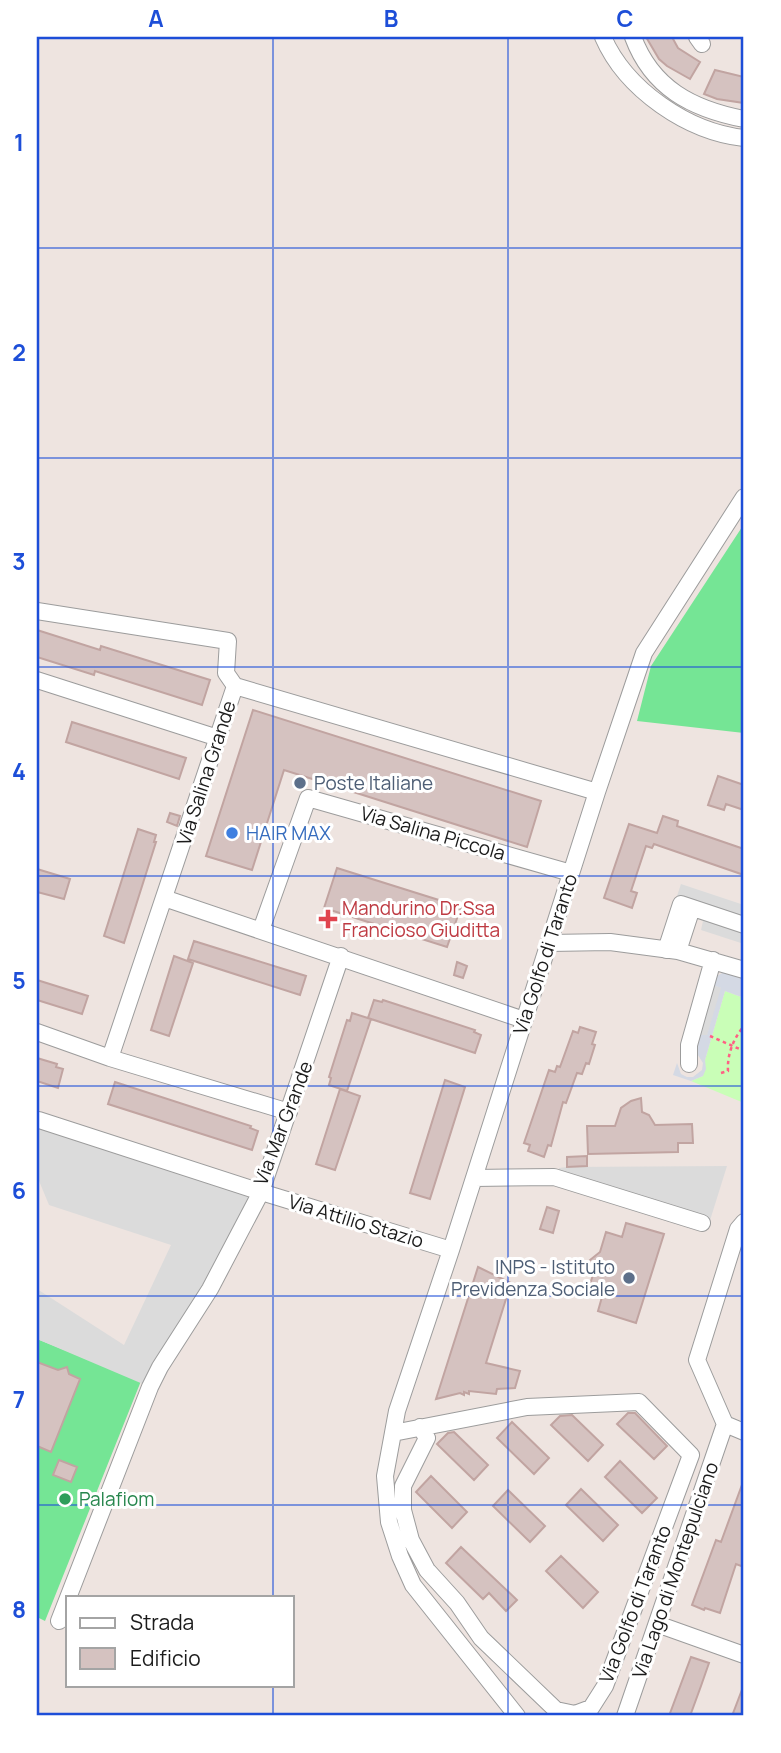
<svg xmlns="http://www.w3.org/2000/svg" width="781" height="1753" viewBox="0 0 781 1753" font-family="Manrope,sans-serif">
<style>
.park{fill:#c9feb7}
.pitch{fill:#75e595}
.parking{fill:#dbdbdb}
.plaza{fill:#d4d9e4}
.building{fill:#d5c2c0;stroke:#c1a4a1;stroke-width:2}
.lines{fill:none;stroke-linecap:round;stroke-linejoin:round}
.minor-casing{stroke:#9c9c9c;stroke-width:18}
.path{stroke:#ff6084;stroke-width:2.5;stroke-dasharray:3.5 3.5;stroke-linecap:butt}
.minor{stroke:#fff;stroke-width:16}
.grid{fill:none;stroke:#1d4ed8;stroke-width:2;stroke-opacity:0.55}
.service-dot{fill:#5c6f8a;stroke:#fff;stroke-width:2.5}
.shop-dot{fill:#3f7fe0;stroke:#fff;stroke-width:2.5}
.health-dot{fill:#e0444e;stroke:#fff;stroke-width:2.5}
.leisure-dot{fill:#2e9e5b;stroke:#fff;stroke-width:2.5}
.labels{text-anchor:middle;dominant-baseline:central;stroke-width:6;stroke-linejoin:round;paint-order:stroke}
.street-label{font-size:19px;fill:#1b1b1b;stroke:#fff}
.service-label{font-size:19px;fill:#4e5e75;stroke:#fff;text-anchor:start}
.shop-label{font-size:19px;fill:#366cbe;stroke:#fff;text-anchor:start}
.health-label{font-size:19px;fill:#be3a42;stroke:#fff;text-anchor:start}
.leisure-label{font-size:19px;fill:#27864d;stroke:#fff;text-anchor:start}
.neatline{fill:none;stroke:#1d4ed8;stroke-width:2.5}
.grid-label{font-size:23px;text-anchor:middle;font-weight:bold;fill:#1d4ed8}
</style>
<rect width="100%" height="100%" fill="#eee4e0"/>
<!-- park -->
<path class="park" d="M725 991 744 998V1103L691 1081 703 1076 705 1060Z"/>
<!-- pitch -->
<path class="pitch" d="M744 524V733L637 721 651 666Z
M37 1339 141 1381 45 1621 37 1617Z"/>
<!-- parking -->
<path class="parking" d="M681 884 744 905V944L701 930 703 921 672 911Z
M713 985 722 988 707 1036 698 1035Z
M37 1123 261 1192 150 1387 37 1339V1289L124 1345 171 1245 49 1205 37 1176Z
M727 1166 707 1230 557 1183 559 1168 567 1167Z"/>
<!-- plaza -->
<path class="plaza" d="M724 972 744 979V998L725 991 705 1060 706 1069 703 1076 691 1081 673 1075 677 1063 681 1074 687 1077H693L702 1070 703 1063 696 1052 698 1035H707L721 988 713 985 715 977Z"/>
<!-- building -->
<path class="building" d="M646 37H672L678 48 700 62 690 79 667 66 659 59Z
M715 70 744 77V103L717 99 704 94Z
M37 630 100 650 101 646 210 680 202 705 95 671 94 675 37 657Z
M253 710 541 801 527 847 284 770 252 870 206 856Z
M72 722 186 758 179 779 66 742Z
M718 776 744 785V810L726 804 724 810 708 805Z
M170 813 180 816 177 826 167 822Z
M663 816 678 821 677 826 744 849V875L654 844 652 848 646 846 631 891 637 893 632 908 604 898 629 824 657 833Z
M138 829 156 835 154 842H156L124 943 104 936Z
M337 868 461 907 447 947 324 908Z
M37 869 70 879 64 899 37 892Z
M194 941 306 976 300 995 188 959Z
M174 956 193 963 169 1036 151 1030Z
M457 962 467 966 463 978 454 975Z
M37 980 88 996 82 1014 37 1000Z
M374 1000 382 1002 383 1000 475 1030 474 1032 481 1035 475 1053 368 1018Z
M352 1013 371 1019 347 1091 329 1085 331 1078 329 1077 347 1020 350 1021Z
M580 1027 596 1032 592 1044 595 1045 589 1064 586 1063 582 1074 577 1073 566 1103 563 1102 551 1146 548 1145 544 1157 528 1151 530 1145 524 1143 549 1070 555 1072 557 1066 560 1067 573 1031 578 1033Z
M37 1058 57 1064 56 1067 63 1069 58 1088 37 1081Z
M445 1080 465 1087 430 1199 410 1193Z
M115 1082 251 1126 250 1128 258 1131 252 1150 108 1104Z
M340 1089 360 1096 335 1170 316 1164Z
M641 1098 642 1112 649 1115 655 1125 692 1124 693 1143H678V1152L588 1154 587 1126H615L621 1108 631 1101Z
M587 1156V1166L567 1167V1157Z
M547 1207 559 1211 553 1233 540 1229Z
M626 1223 664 1234 636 1323 598 1311 602 1297 587 1293 594 1272 590 1260 600 1252 606 1232 622 1237Z
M478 1267 511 1283 486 1363 520 1371 515 1388 497 1389 496 1394 469 1391V1394L464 1392V1395L460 1393 436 1399Z
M37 1362 58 1370 67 1367 69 1374 80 1379 51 1452 37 1446Z
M628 1413H635L667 1446 654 1459 617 1424Z
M572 1415 603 1445 588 1461 551 1425 560 1416Z
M512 1422 549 1458 534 1474 497 1438Z
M454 1432 488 1465 474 1480 437 1444 448 1433Z
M59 1460 77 1467 71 1482 53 1475Z
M620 1461 657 1498 642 1513 605 1477Z
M431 1476 467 1512 452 1528 416 1492Z
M743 1482 744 1567 736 1564 720 1613 705 1608 704 1610 692 1605 716 1540 721 1542Z
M581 1489 618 1525 603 1541 566 1505Z
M508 1490 545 1526 530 1542 493 1506Z
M461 1547 517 1600 506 1611 489 1593 483 1599 446 1563Z
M561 1556 598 1592 583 1608 546 1571Z
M691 1657 709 1663 701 1686 690 1716H669Z
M743 1687 744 1716H732Z"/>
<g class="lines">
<!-- minor casing -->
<g class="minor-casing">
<path id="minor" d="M603 37C626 90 688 132 744 138
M633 37C652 88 692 109 744 119
M697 37 702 44
M37 611 228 641 226 673 235 686
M37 680 218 738
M164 898 524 1020
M261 930 308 798 571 873
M549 943 610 942 678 951 744 970
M666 950 681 904 744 925
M678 951 692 908
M37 1032 110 1058 289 1112
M110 1058 235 686 597 792
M689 1064V1045L713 960
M39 1120 261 1192 451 1250
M474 1178 554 1177 702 1223
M744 1222 738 1229 697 1360 725 1424 744 1432
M393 1433 527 1407 639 1402 691 1455 605 1686 591 1708 575 1714 556 1710 481 1638 457 1603 427 1570 411 1540 403 1510V1486L427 1438 420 1427
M59 1621 150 1387 160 1367 210 1289 261 1192 341 956
M657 1624 744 1655
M517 1716 413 1585 400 1556 389 1522 385 1476 397 1411 451 1250 597 792 644 653 744 497
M625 1716 725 1424"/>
</g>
<!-- path -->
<path class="path" d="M710 1036 744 1051
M721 1073 728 1071C727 1055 733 1039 744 1026"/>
<!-- minor -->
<use href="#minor" class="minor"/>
</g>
<!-- grid -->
<path class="grid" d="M273 37V1597M508 37V1716M37 248H744M37 458H744M37 667H744M37 876H744M37 1086H744M37 1296H744M37 1505H744M273 1685V1716"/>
<!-- markers -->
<g class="service-dot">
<circle cx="300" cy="783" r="7"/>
<circle cx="629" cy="1278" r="7"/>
</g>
<circle class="shop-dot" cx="232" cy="833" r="7"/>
<path class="health-dot" d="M324.5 908.5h7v7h7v7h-7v7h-7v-7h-7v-7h7z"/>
<circle class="leisure-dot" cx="65" cy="1499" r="7"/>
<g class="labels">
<!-- street labels -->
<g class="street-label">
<text transform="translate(206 773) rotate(-72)">Via Salina Grande</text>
<text transform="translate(433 833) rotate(16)">Via Salina Piccola</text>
<text transform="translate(545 954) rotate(-72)">Via Golfo di Taranto</text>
<text transform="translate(283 1123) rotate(-69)">Via Mar Grande</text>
<text transform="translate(356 1221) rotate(17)">Via Attilio Stazio</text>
<text transform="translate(675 1570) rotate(-71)">Via Lago di Montepulciano</text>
<text transform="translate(635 1604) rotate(-69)">Via Golfo di Taranto</text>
</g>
<!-- service labels -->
<g class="service-label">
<text x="314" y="783">Poste Italiane</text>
<text x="615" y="1267" text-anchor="end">INPS - Istituto<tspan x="615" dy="22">Previdenza Sociale</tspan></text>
</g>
<!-- shop labels -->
<g class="shop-label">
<text x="246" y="833">HAIR MAX</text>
</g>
<!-- health labels -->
<g class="health-label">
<text x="342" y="908">Mandurino Dr.Ssa<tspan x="342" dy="22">Francioso Giuditta</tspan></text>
</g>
<!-- leisure labels -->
<g class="leisure-label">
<text x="79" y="1499">Palafiom</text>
</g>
</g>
<!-- border -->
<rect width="781" height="1753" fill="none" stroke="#ffffff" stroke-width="77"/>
<!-- legend -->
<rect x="66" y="1596" width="228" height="91" fill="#ffffff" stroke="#a4a4a4" stroke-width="2"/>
<rect x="80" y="1618" width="35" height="10" fill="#ffffff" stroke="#a4a4a4" stroke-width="2"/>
<text x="130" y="1630" font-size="21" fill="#1b1b1b">Strada</text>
<rect x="80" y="1648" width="35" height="21" fill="#d5c2c0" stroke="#a4a4a4" stroke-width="2"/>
<text x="130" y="1666" font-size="21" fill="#1b1b1b">Edificio</text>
<rect x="38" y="38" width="704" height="1676" class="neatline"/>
<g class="grid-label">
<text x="156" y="27">A</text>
<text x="391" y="27">B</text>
<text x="625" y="27">C</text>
<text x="19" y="151">1</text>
<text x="19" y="361">2</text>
<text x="19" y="570">3</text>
<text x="19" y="780">4</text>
<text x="19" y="989">5</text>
<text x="19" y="1199">6</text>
<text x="19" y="1408">7</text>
<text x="19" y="1618">8</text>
</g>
</svg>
